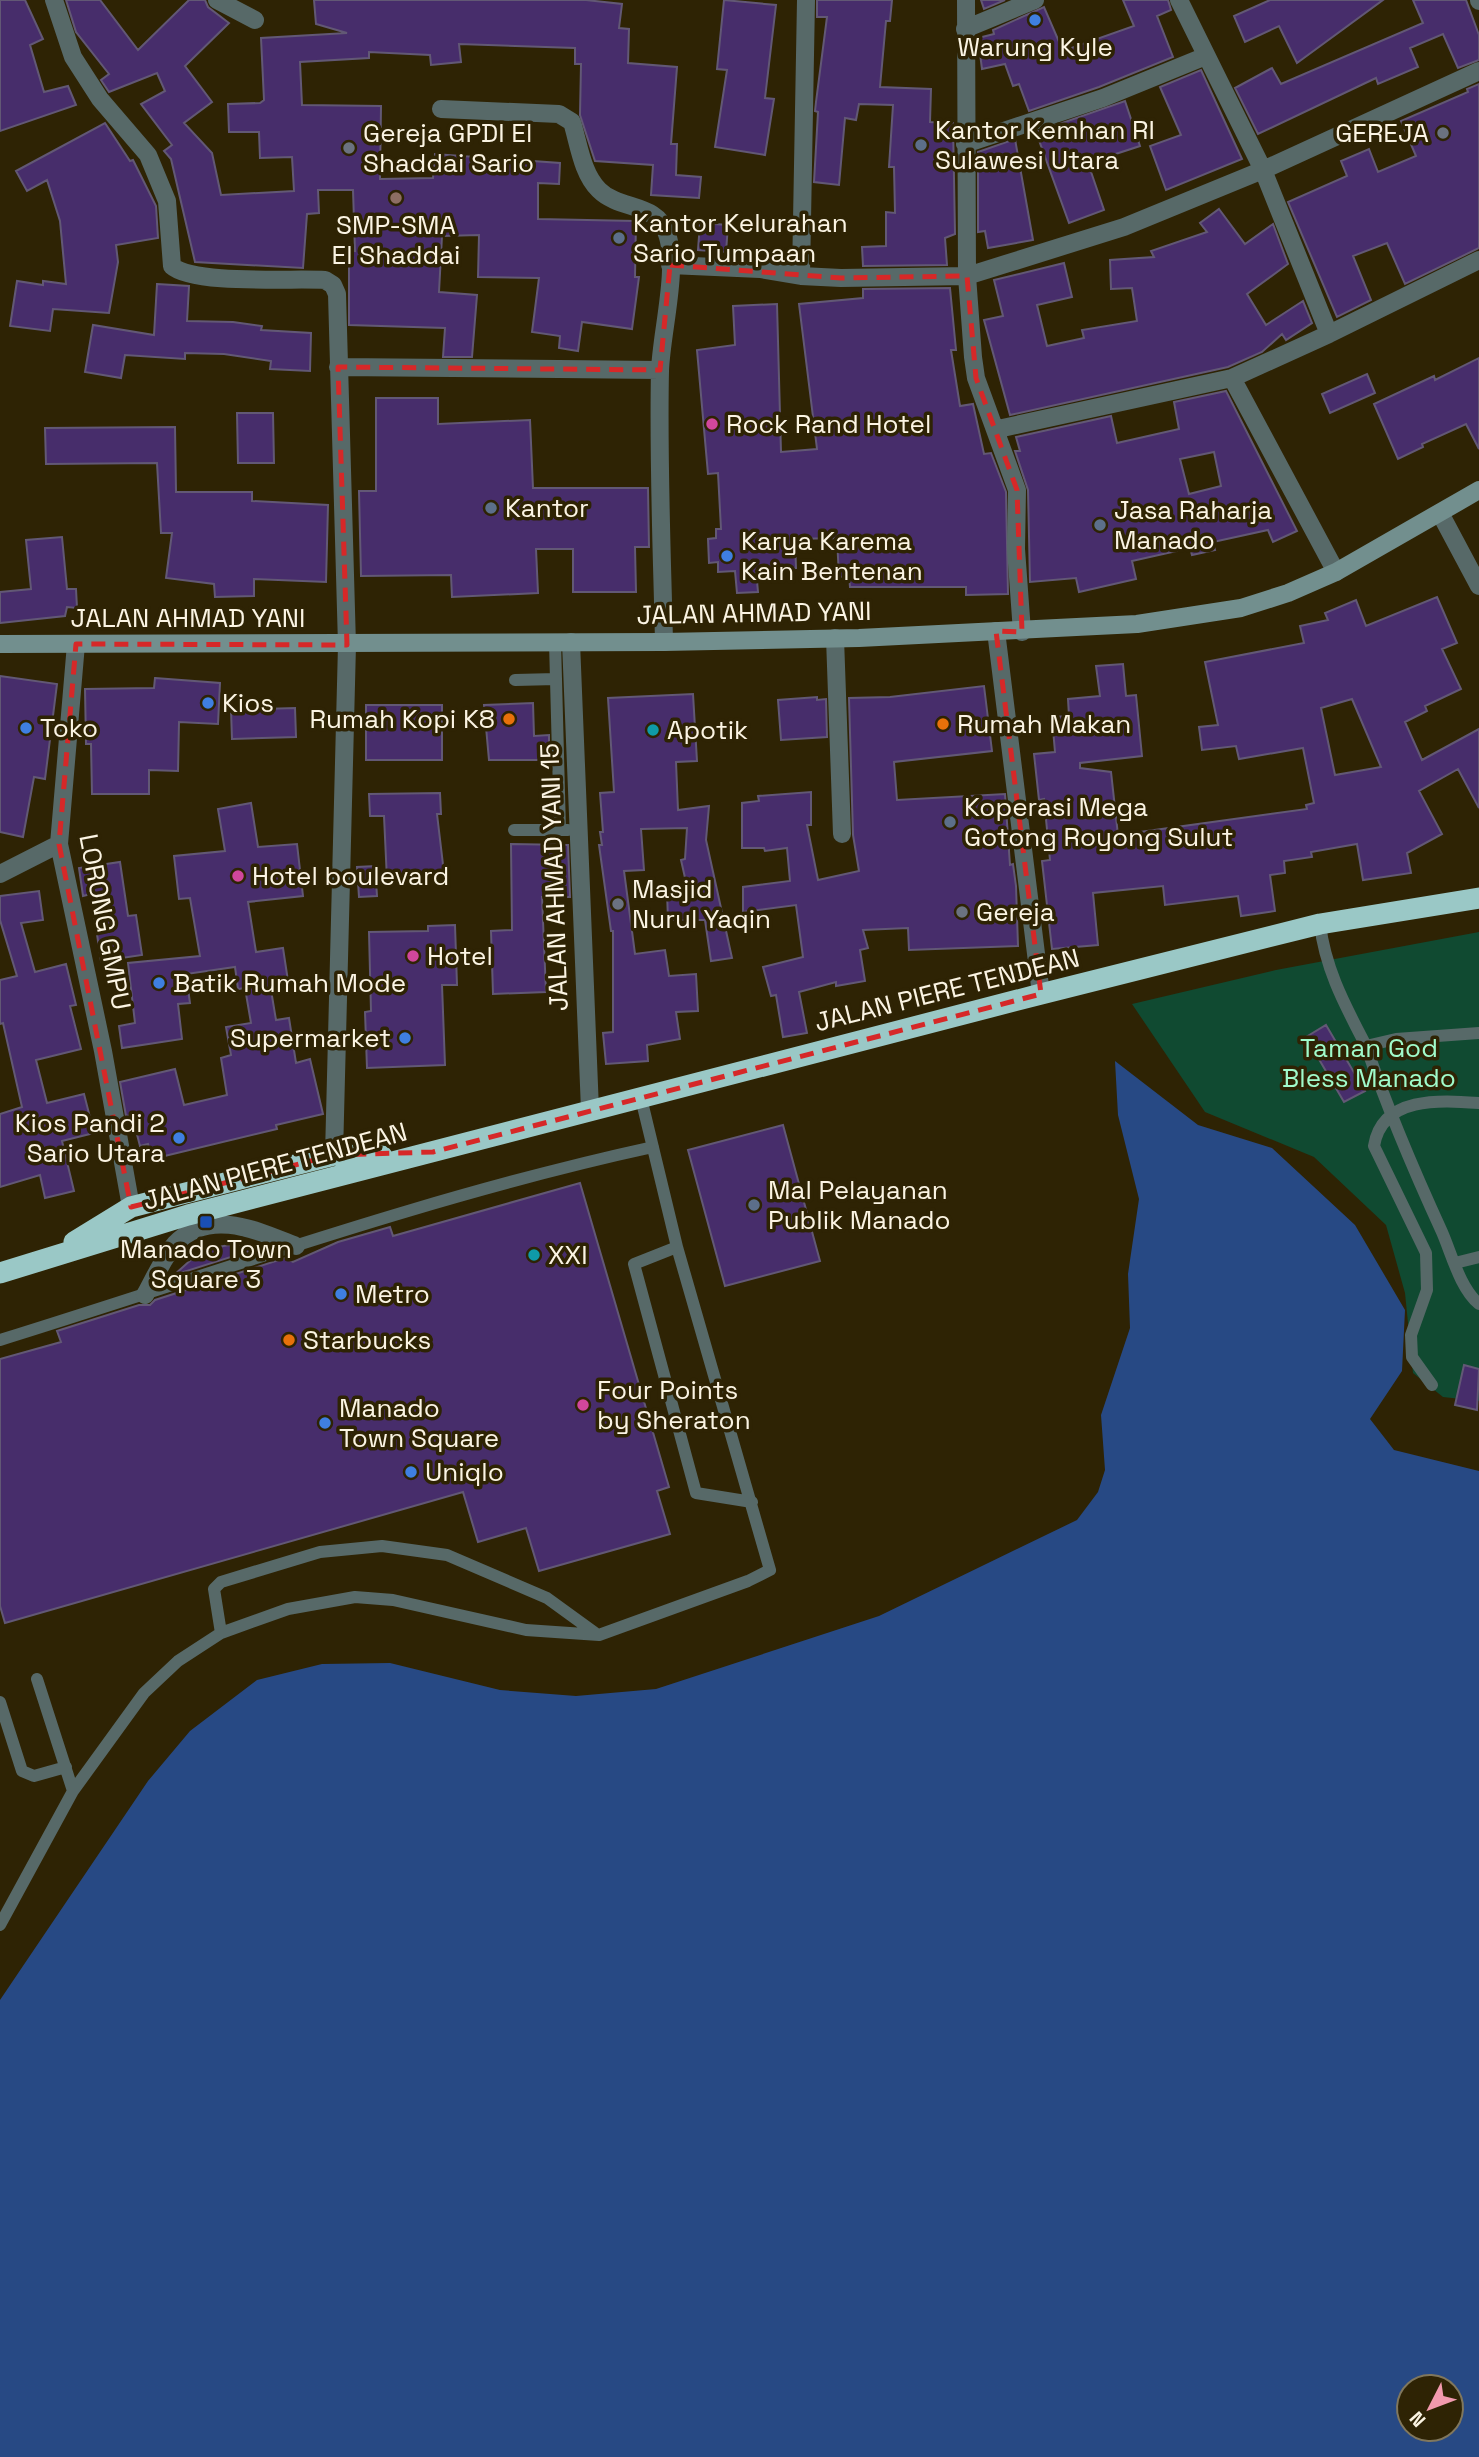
<svg xmlns="http://www.w3.org/2000/svg" width="1479" height="2457" viewBox="0 0 1479 2457" font-family="'Space Grotesk',sans-serif">
<style>
.green{fill:#104a31}
.water{fill:#274984;fill-rule:evenodd}
.building{fill:#472d6b;stroke:#625875;stroke-width:2;fill-rule:evenodd}
.lines{fill:none;stroke-linecap:round;stroke-linejoin:round}
.lane{stroke:#576968;stroke-width:12}
.street{stroke:#576968;stroke-width:18}
.secondary{stroke:#728f8e;stroke-width:18}
.highway{stroke:#9ac8c6;stroke-width:21}
.marked{fill:none;stroke:#d62828;stroke-width:5;stroke-dasharray:14 9;stroke-linejoin:round}
.shop-dot{fill:#3f7fe0;stroke:#2e2304;stroke-width:2.5}
.worship-dot{fill:#6b7280;stroke:#2e2304;stroke-width:2.5}
.service-dot{fill:#5c6f8a;stroke:#2e2304;stroke-width:2.5}
.education-dot{fill:#8d6e63;stroke:#2e2304;stroke-width:2.5}
.hotel-dot{fill:#d1479c;stroke:#2e2304;stroke-width:2.5}
.food-dot{fill:#e8710a;stroke:#2e2304;stroke-width:2.5}
.culture-dot{fill:#0f9aa8;stroke:#2e2304;stroke-width:2.5}
.transit-dot{fill:#1a4fb4;stroke:#2e2304;stroke-width:2.5}
.labels{text-anchor:middle;dominant-baseline:central;stroke-width:7;stroke-linejoin:round;paint-order:stroke}
.poi-label{font-size:26px;fill:#fbf4e3;stroke:#2e2304;text-anchor:start}
.street-label{font-size:26px;fill:#fbf4e3;stroke:#2e2304}
.park-label{font-size:26px;fill:#a0fbcb;stroke:#2e2304}
</style>
<rect width="100%" height="100%" fill="#2e2304"/>
<!-- green -->
<path class="green" d="M1479 932V1401L1443 1397 1413 1373 1405 1293 1386 1225 1314 1157 1205 1112 1132 1004 1276 970Z"/>
<!-- water -->
<path class="water" d="M1115 1061 1198 1125 1272 1148 1355 1225 1405 1310 1402 1371 1370 1419 1394 1450 1479 1471V2457H0V2000L148 1781 190 1731 257 1680 322 1664 390 1663 500 1690 576 1696 656 1689 879 1616 1077 1520 1098 1492 1105 1470 1101 1415 1130 1328 1128 1274 1139 1199 1118 1115ZM1409 2387H1451V2429H1409Z"/>
<!-- building -->
<path class="building" d="M0 0H25L43 39 30 45 44 92 68 86 76 105 0 131Z
M66 0H100L138 50 189 0H205L208 7 229 23 185 66 212 102 184 123 212 153 221 195 294 191 292 157 260 158 259 132H229L228 104 260 103 264 100 261 38 347 33 316 24 314 0H586L622 4 619 28 629 29 628 63 677 67 671 144H677L676 175 701 177 699 198 651 195 653 165 595 161 580 115 581 64H575V48L459 44 461 62 431 65 430 55 369 52V58L300 62 302 105 381 106 380 179 433 178 435 154 560 163 559 184 538 183V219L636 221 635 277H639L632 329 582 322 578 351 559 348 560 336 532 332 539 278 478 277 479 235 442 236 439 292 477 295 472 357H443L445 328 349 325V250L355 251 353 190H318L319 213 307 214 303 268 195 262 171 159 164 151 172 145 141 104 165 91 157 73 109 92 101 80 109 74 76 32Z
M724 0 776 5 765 98 774 99 765 155 715 147 727 70 717 69Z
M817 0H892L890 21H886L880 87 931 89 930 122 953 123 955 234 945 238 947 265 863 266 862 247 886 246V212L895 213 894 167H889L893 105 859 104 856 120 845 118 839 185 814 182 818 112 815 111 816 102 827 17H817Z
M981 0H1005L984 9Z
M1123 0H1168L1171 10 1157 16 1173 57 1099 87 1029 111 1019 84 1013 86 1005 64 982 69 978 38 994 34 993 30 1044 7 1063 51 1134 26Z
M1270 0H1383L1297 63 1279 26 1245 42 1234 16Z
M1413 0H1466L1479 35V60L1458 68 1443 34 1410 48 1418 67 1378 84 1376 78 1258 134 1235 88 1272 68 1281 84 1423 23Z
M1201 70 1242 159 1166 190 1150 146 1181 135 1160 87Z
M1479 84V248L1405 284 1387 243 1353 256 1371 300 1337 317 1288 202 1347 176 1341 161 1369 149 1378 172 1416 156 1401 121 1468 92 1467 89Z
M1125 101 1140 146 1088 163 1104 210 1069 223 1036 132Z
M105 123 130 161 133 160 156 206 158 238 116 245 118 262 109 313 53 309 50 331 10 326 17 281 43 285V281L66 284 60 221 47 180 27 191 16 171Z
M1015 139 1033 240 988 248 985 231 978 232V152Z
M1219 209 1245 244 1273 224 1288 264 1247 294 1266 325 1303 301 1312 323 1286 340 1282 334 1262 352 1228 367 1010 415 984 320 1003 316 994 280 1064 263 1072 297 1037 305 1047 346 1084 338 1082 330 1137 321 1132 288 1111 289 1110 260 1154 257 1151 251 1207 232 1200 223Z
M700 223 728 225 726 252 698 250Z
M157 284 189 286 187 321 233 322 262 326 261 330 311 333 310 371 270 369 271 361 224 354 185 353V359L125 355 121 378 85 372 93 325 154 335Z
M950 288 956 350H951L960 406 973 404 984 454 991 453 1006 492 1008 594 966 595V587H850L849 576 839 577 837 538 795 539 796 568 756 570 758 592 737 593 735 571 718 572V562L709 563 708 539 716 538V529H721L718 473 708 474 697 350 735 345 733 306 777 304 781 452 817 449 799 304 863 298V289Z
M1479 358V449L1466 424 1422 444 1423 447 1398 459 1374 404 1434 376 1435 380Z
M1367 374 1375 393 1330 413 1322 394Z
M1226 391 1297 531 1273 542 1268 530 1213 542 1215 550 1192 555 1190 548 1132 561 1136 579 1079 592 1076 578 1030 582 1028 490 1015 451H1020L1016 437 1111 416 1117 443 1179 429 1174 402ZM1214 452 1221 486 1189 494 1180 459Z
M376 398H438V424L530 420 533 488H648L649 547H635L636 592H573V549H536L538 593 452 597 451 575 361 576 359 491H376Z
M237 413H273L274 463H238Z
M175 427 176 492H252V501L328 505 326 582 254 579V596L215 597 214 584 166 578 172 533H161L157 463 46 464 45 428Z
M62 537 67 589H76L77 608 67 607 65 616 0 623V592L31 589 26 540Z
M1437 597 1457 643 1442 649 1461 689 1425 706 1427 711 1405 722 1422 760 1479 729V808L1458 769 1419 791 1442 834 1407 853 1411 873 1363 880 1357 844 1311 852 1312 857 1284 861 1285 873 1270 875 1275 911 1241 916 1238 896 1165 905 1163 886 1093 893 1098 945 1052 949 1042 861 1050 860 1044 799 1039 800 1034 754 1055 752 1052 717 1069 716 1068 699 1100 696 1096 666 1123 664 1126 696 1136 695 1142 756 1080 763V768L1111 772 1118 835 1307 809 1306 805 1314 803 1303 748 1239 759 1236 746 1202 750 1199 727 1218 725 1205 662 1304 643 1300 626 1328 620 1325 613 1356 600 1366 626ZM1352 699 1381 767 1335 775 1321 708Z
M0 676 57 684 45 779 34 777 23 837 0 832Z
M155 678 220 683 218 724 179 722 178 771 149 770V794H92L91 744H86L85 689 154 688Z
M984 686 992 751 894 762 897 800 1005 794 1010 865 1013 864 1016 886 1018 946 909 950 908 928 863 930 868 948 860 950 865 981 836 986V982L799 992 807 1033 783 1037 776 995 771 996 763 967 803 957 796 905 743 912V887L790 881 787 848 765 851 764 848H742V803L759 801 758 796 811 792V825H807L818 880 859 871 853 835 849 698 890 697Z
M693 694 697 761 676 762 678 810 709 806 706 840 732 958 711 961 705 920H668L667 892 688 891 681 860 685 859 687 828 641 829 644 870 624 871 635 954 665 950 669 976 696 974 698 1011 676 1012 680 1039 647 1045 648 1061 606 1064 603 1033 613 1032V931H611L599 845H602L600 832H603L600 793 614 792 608 698Z
M817 697V700L826 699 827 737 781 740 778 700Z
M533 703 534 736 549 735V760H489L484 705Z
M366 705H442V760H366Z
M295 708 296 737 232 739 231 710Z
M440 793 441 814H437L444 873 387 880 384 816H370L369 794Z
M251 803 258 847 297 844 303 896 248 902 256 952 283 948 288 981 270 984 276 1020 289 1018 296 1063 310 1059 323 1114 276 1125 277 1129 152 1159 148 1144 140 1146 132 1115 126 1116 120 1082 175 1069 184 1105 227 1095 221 1058 231 1055 226 1027 251 1023 245 988 238 989 235 967 186 974 190 1003 178 1004 182 1039 122 1048 119 1026 135 1023 128 963 200 956 190 898 179 899 174 856 225 851 218 809Z
M511 844 568 845 570 897H542L546 992 493 994 491 931 512 930Z
M120 862 128 916 136 915 142 955 101 961 91 894 83 896 79 868Z
M375 866 377 896 359 897 357 867Z
M39 891 43 920 21 923 35 972 66 964 76 1005 70 1006 81 1049 36 1060 47 1103 84 1094 94 1133 62 1141 74 1191 45 1198 40 1175 0 1187V1114L22 1107 3 1023 0 1024V980L17 976 0 920V896Z
M455 925 457 985H442L445 1065 367 1068 365 1012 371 1011 369 932 428 931V926Z
M1326 1025 1365 1091 1344 1102 1306 1037Z
M783 1125 820 1261 725 1286 688 1150Z
M580 1183 669 1487 657 1491 670 1534 539 1571 526 1528 478 1542 463 1492 5 1623 0 1606V1359L61 1342 57 1331 139 1305H150L155 1300 285 1258 293 1262 338 1242 390 1227 393 1236Z
M229 1245 259 1248 174 1275 202 1250Z
M1464 1365 1479 1369 1477 1410 1455 1405Z"/>
<g class="lines">
<!-- lane -->
<path class="lane" d="M555 642 560 830
M515 680 556 679
M514 830H568
M1320 924C1325 969 1346 1007 1366 1046L1396 1039 1479 1033
M1366 1046C1388 1110 1414 1171 1442 1232 1452 1255 1460 1288 1479 1304
M677 1247 634 1264 696 1493 752 1502
M1455 1263 1479 1257
M0 1340C216 1273 432 1195 653 1147
M1432 1385 1412 1357 1411 1335 1427 1290 1426 1253 1374 1146C1382 1096 1440 1100 1479 1103
M221 1633 214 1589 221 1582 320 1552 382 1546 447 1555 547 1598 598 1635
M37 1679 73 1791
M0 1702 22 1771 34 1776 66 1767
M0 1925 73 1791 144 1693 178 1661 221 1633 288 1609 355 1597 393 1600 526 1630 599 1635 748 1581 770 1570 677 1247 641 1098"/>
<!-- street -->
<path class="street" d="M54 0 73 57 100 99 148 155 167 201 172 266C193 285 294 278 325 280L333 285 337 294 347 645 334 1155
M217 0 255 20
M966 0 967 276 973 357 976 378 1017 490 1016 549 1022 632
M1179 0 1263 170 1329 334
M1479 0V1
M965 29 1035 0
M441 109 559 114 572 122C579 145 582 173 599 190 620 211 657 202 667 234 679 268 661 334 660 371 658 461 662 552 664 642
M965 144 1103 98 1206 56
M670 265 760 269 801 276 841 278 967 276 1124 227 1263 170 1479 71
M801 276 806 0
M338 367 660 370
M1232 378 1329 334 1479 260
M998 429 1232 378 1336 572
M1440 513 1479 586
M996 631 1041 994
M835 638 842 834
M571 642 590 1110
M76 644 59 844 103 1051 131 1207
M0 874 59 844
M145 1295C154 1279 163 1258 175 1244 210 1207 258 1231 296 1246"/>
<!-- secondary -->
<path class="secondary" d="M0 644 664 642 859 638 1137 624 1241 608 1288 593 1336 572 1479 490"/>
<!-- highway -->
<path class="highway" d="M74 1242 131 1207 334 1155 382 1156
M0 1273 188 1215 1041 994 1320 924 1479 898"/>
</g>
<!-- marked area -->
<path class="marked" d="M670 265 841 278 967 276 976 378 1017 490 1022 632 996 631 1041 994 433 1152 334 1155 131 1207 59 844 76 644 347 645 338 367 660 370Z"/>
<!-- markers -->
<g class="shop-dot">
<circle cx="1035" cy="20" r="7"/>
<circle cx="727" cy="556" r="7"/>
<circle cx="208" cy="703" r="7"/>
<circle cx="26" cy="728" r="7"/>
<circle cx="159" cy="983" r="7"/>
<circle cx="405" cy="1038" r="7"/>
<circle cx="179" cy="1138" r="7"/>
<circle cx="341" cy="1294" r="7"/>
<circle cx="325" cy="1423" r="7"/>
<circle cx="411" cy="1472" r="7"/>
</g>
<g class="worship-dot">
<circle cx="1443" cy="133" r="7"/>
<circle cx="349" cy="148" r="7"/>
<circle cx="618" cy="904" r="7"/>
<circle cx="962" cy="912" r="7"/>
</g>
<g class="service-dot">
<circle cx="921" cy="145" r="7"/>
<circle cx="619" cy="238" r="7"/>
<circle cx="491" cy="508" r="7"/>
<circle cx="1100" cy="525" r="7"/>
<circle cx="950" cy="822" r="7"/>
<circle cx="754" cy="1205" r="7"/>
</g>
<circle class="education-dot" cx="396" cy="198" r="7"/>
<g class="hotel-dot">
<circle cx="712" cy="424" r="7"/>
<circle cx="238" cy="876" r="7"/>
<circle cx="413" cy="956" r="7"/>
<circle cx="583" cy="1405" r="7"/>
</g>
<g class="food-dot">
<circle cx="509" cy="719" r="7"/>
<circle cx="943" cy="724" r="7"/>
<circle cx="289" cy="1340" r="7"/>
</g>
<g class="culture-dot">
<circle cx="653" cy="730" r="7"/>
<circle cx="534" cy="1255" r="7"/>
</g>
<rect class="transit-dot" x="199" y="1215" width="14" height="14" rx="3.5"/>
<g class="labels">
<!-- poi labels -->
<g class="poi-label">
<text x="1035" y="47" text-anchor="middle">Warung Kyle</text>
<text x="935" y="130">Kantor Kemhan RI<tspan x="935" dy="30">Sulawesi Utara</tspan></text>
<text x="363" y="133">Gereja GPDI El<tspan x="363" dy="30">Shaddai Sario</tspan></text>
<text x="1429" y="133" text-anchor="end">GEREJA</text>
<text x="633" y="223">Kantor Kelurahan<tspan x="633" dy="30">Sario Tumpaan</tspan></text>
<text x="396" y="225" text-anchor="middle">SMP-SMA<tspan x="396" dy="30">El Shaddai</tspan></text>
<text x="726" y="424">Rock Rand Hotel</text>
<text x="505" y="508">Kantor</text>
<text x="1114" y="510">Jasa Raharja<tspan x="1114" dy="30">Manado</tspan></text>
<text x="741" y="541">Karya Karema<tspan x="741" dy="30">Kain Bentenan</tspan></text>
<text x="222" y="703">Kios</text>
<text x="495" y="719" text-anchor="end">Rumah Kopi K8</text>
<text x="957" y="724">Rumah Makan</text>
<text x="40" y="728">Toko</text>
<text x="667" y="730">Apotik</text>
<text x="964" y="807">Koperasi Mega<tspan x="964" dy="30">Gotong Royong Sulut</tspan></text>
<text x="252" y="876">Hotel boulevard</text>
<text x="632" y="889">Masjid<tspan x="632" dy="30">Nurul Yaqin</tspan></text>
<text x="976" y="912">Gereja</text>
<text x="427" y="956">Hotel</text>
<text x="173" y="983">Batik Rumah Mode</text>
<text x="391" y="1038" text-anchor="end">Supermarket</text>
<text x="165" y="1123" text-anchor="end">Kios Pandi 2<tspan x="165" dy="30">Sario Utara</tspan></text>
<text x="768" y="1190">Mal Pelayanan<tspan x="768" dy="30">Publik Manado</tspan></text>
<text x="206" y="1249" text-anchor="middle">Manado Town<tspan x="206" dy="30">Square 3</tspan></text>
<text x="548" y="1255">XXI</text>
<text x="355" y="1294">Metro</text>
<text x="303" y="1340">Starbucks</text>
<text x="597" y="1390">Four Points<tspan x="597" dy="30">by Sheraton</tspan></text>
<text x="339" y="1408">Manado<tspan x="339" dy="30">Town Square</tspan></text>
<text x="425" y="1472">Uniqlo</text>
</g>
<!-- street labels -->
<g class="street-label">
<text transform="translate(754 613) rotate(-1)">JALAN AHMAD YANI</text>
<text x="188" y="618">JALAN AHMAD YANI</text>
<text transform="translate(554 877) rotate(-92)">JALAN AHMAD YANI 15</text>
<text transform="translate(105 922) rotate(79)">LORONG GMPU</text>
<text transform="translate(947 990) rotate(-14)">JALAN PIERE TENDEAN</text>
<text transform="translate(275 1166) rotate(-15)">JALAN PIERE TENDEAN</text>
</g>
<!-- park labels -->
<g class="park-label">
<text x="1369" y="1048">Taman God<tspan x="1369" dy="30">Bless Manado</tspan></text>
</g>
</g>
<!-- north arrow -->
<g transform="translate(1430 2408) rotate(228)"><circle r="33" fill="#2e2304" stroke="#80775d" stroke-width="2"/>
<path d="M0-5L12 26L0 18L-12 26Z" fill="#f29aae"/>
<text y="-10" font-size="19" font-weight="bold" text-anchor="middle" fill="#fbf4e3">N</text>
</g>
</svg>
